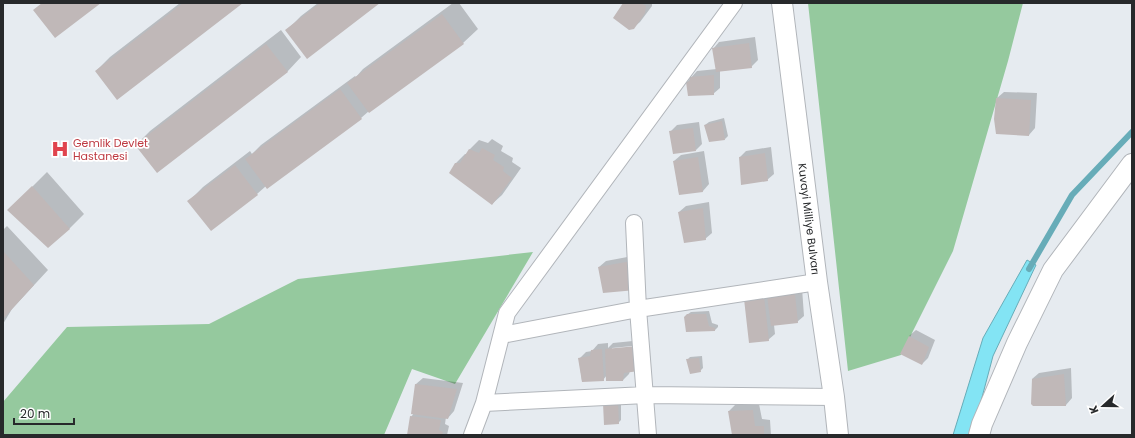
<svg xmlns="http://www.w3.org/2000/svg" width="1135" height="438" viewBox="0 0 1135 438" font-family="Poppins,sans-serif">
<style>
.green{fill:#95c99e}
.water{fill:#83e4f4;stroke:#67acb8}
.shadow{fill:#0003;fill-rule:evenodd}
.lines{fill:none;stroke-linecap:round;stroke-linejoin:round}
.stream{stroke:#67acb8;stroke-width:6}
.building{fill:#c0b8b8}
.minor-casing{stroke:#b1b5ba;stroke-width:18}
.tertiary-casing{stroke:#b1b5ba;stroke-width:22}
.minor{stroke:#fff;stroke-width:16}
.tertiary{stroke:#fff;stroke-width:20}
.labels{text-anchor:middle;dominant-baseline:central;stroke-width:3.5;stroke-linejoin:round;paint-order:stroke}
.health-label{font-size:11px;fill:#be3a42;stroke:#fff;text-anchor:start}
.street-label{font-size:11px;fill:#27292b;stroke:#fff}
</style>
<rect width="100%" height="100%" fill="#e6ebf0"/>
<!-- green -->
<path class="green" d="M808 3H1023L1008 61 953 251 901 355 848 371Z
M533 252 455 384 412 369 384 435H3V402L67 327 209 324 298 279Z"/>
<!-- water -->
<path class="water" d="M1027 260 1036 265 993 356 972 435H953L983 338Z"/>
<!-- shadow -->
<path class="shadow" d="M180 3H241L96 71 110 57Z
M318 3H378L287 30 301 16Z
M453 3H459L478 29 463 43 369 112V111L361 118 266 186 257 194 189 201 203 187 250 151 252 154 261 145 355 76 356 77 363 69Z
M625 3H652V6L640 22 633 28Z
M281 30 301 57 287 72 136 145 150 131Z
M755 37 758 60 751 67 720 71V88L713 94 687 82 697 71 717 69 713 49 719 42Z
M1004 92 1037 93 1035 128 1029 135 997 98Z
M724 118 728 136 725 139 705 125 709 122Z
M699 122 702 144 696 150 671 131 677 125Z
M492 139 503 146 501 151 513 158 512 162 521 168 502 195 492 204 456 163 465 154H467L470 149 479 140 488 143Z
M771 147 774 174 767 180 740 157 746 151Z
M704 151 709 184 703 191 679 193 674 161 681 155Z
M47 172 84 214 69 229 23 196Z
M709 202 712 233 705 239 679 212 686 206Z
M7 226 48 270 12 309 3 324V230Z
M638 255 642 283 599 267 606 261Z
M802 288 804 316 797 322 774 325 775 334 768 340 745 300Z
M709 311 712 323 718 325V327L715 330 688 314 691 312Z
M916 330 935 340 928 358 922 364 909 336Z
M643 340 645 364 638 370 630 371 629 374 623 380H607V375L603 380 582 381 579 359 586 352 592 351 598 344 608 343V348L613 343ZM642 345V347L612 350V348Z
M702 356 703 368 700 371 687 360 690 357Z
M1071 368 1072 398 1066 405H1034L1032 379 1039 373Z
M423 378 463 383 454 411 448 418 446 417 445 424 449 426 447 435H408L411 417 414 413 416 384Z
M621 401V420L618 423 604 404Z
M759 404 762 419 770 420 771 435H733L729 411 735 405Z"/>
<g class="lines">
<!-- stream -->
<path class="stream" d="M1029 269 1072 195 1132 132"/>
</g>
<!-- building -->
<path class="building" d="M42 3H101L55 38 33 10Z
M183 3H243L117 100 95 71Z
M320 3H380L307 59 285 30Z
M623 3H641L646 6 645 13 634 29 629 30 613 18Z
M442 14 464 44 369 113 347 83Z
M749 43 752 68 716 72 712 48Z
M266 44 288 72 157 173 135 145Z
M714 75V95L688 96 686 82 690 81 689 77Z
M340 89 362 119 267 189 245 159Z
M996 98 1031 100 1029 136 996 134 994 119Z
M722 121 725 140 709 142 704 125Z
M693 128 696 151 673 154 669 131Z
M482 148 495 155 493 160 504 167 503 171 512 178 492 205 449 173 455 163H460L469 149 479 153Z
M765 153 768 181 741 185 739 157Z
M698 157 703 192 679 195 673 161Z
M235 165 258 195 211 231 187 201Z
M32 186 70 229 48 248 7 210Z
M703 208 706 240 684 243 678 212Z
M3 251 34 285 3 319Z
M632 261 636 290 603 293 598 267Z
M795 294 798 323 771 326 767 296Z
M764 296 769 341 749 343 744 299Z
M687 314H706L709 326 715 328V331L686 332 684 317Z
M909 336 929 347 922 365 900 354Z
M637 346 639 371 624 373 623 381H606L605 349Z
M602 349 604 381 582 382 578 358 590 356 591 350Z
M699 358 701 372 690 374 686 359Z
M1064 374 1066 406H1033L1031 404 1032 379Z
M415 384 457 389 448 419 411 414Z
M603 403H618L619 424 604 425Z
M753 410 755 426H764V435H732L728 411Z
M410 416 441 420 439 430 443 432 442 435H407Z"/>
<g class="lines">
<!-- minor casing -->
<g class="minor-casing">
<path id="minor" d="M634 223 638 309 648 435
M502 335 638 309 817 282
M484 403 646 395 834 397
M472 435 484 403 507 313 734 3"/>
</g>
<!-- tertiary casing -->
<g class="tertiary-casing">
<path id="tertiary" d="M782 3 817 282 834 397 838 435
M979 435 982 424 1017 343 1053 270 1132 164"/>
</g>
<!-- minor -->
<use href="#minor" class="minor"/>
<!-- tertiary -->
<use href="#tertiary" class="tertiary"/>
</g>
<!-- icons -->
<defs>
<g id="hospital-bare" transform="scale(1.38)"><path d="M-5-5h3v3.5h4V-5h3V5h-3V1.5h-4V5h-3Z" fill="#e0444e" stroke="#fff" stroke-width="2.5" paint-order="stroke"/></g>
</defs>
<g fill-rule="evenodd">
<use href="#hospital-bare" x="60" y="149"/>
</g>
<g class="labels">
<!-- health labels -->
<g class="health-label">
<text x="73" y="143">Gemlik Devlet<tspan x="73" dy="13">Hastanesi</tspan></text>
</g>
<!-- street labels -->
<g class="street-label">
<text transform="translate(809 219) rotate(83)">Kuvayi Milliye Bulvarı</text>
</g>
</g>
<!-- border -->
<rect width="1135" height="438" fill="none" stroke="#27292b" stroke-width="8"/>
<!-- north arrow -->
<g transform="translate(1103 406) rotate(249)" stroke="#ffffff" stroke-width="3" paint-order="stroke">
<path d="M0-3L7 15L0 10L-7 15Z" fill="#27292b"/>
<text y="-6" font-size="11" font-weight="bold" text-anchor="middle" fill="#27292b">K</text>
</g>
<!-- scale -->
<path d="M14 418v6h60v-6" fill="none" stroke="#27292b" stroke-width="2"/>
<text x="20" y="418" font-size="12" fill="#27292b" stroke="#ffffff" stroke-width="3" paint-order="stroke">20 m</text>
</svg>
